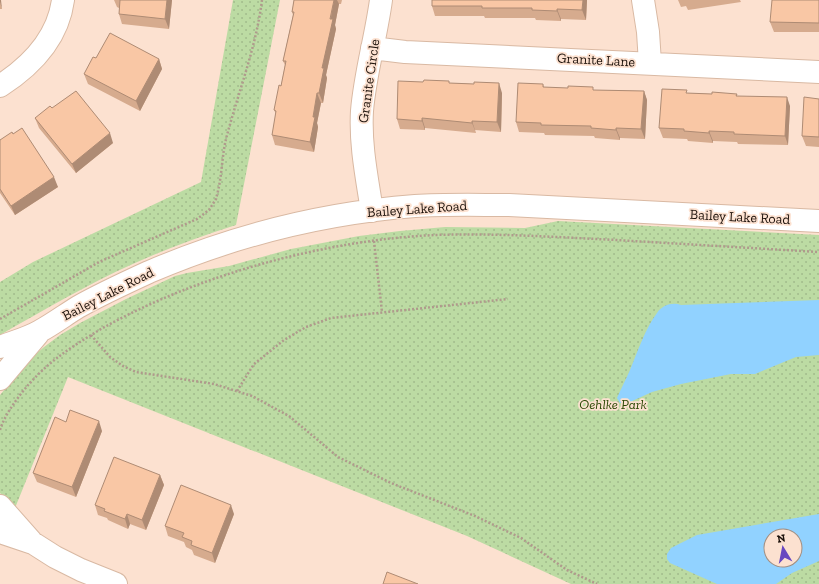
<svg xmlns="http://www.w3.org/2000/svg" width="819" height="584" viewBox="0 0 819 584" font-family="'Zilla Slab',serif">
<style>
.park{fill:url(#park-dots);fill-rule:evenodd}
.water{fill:#91d2ff;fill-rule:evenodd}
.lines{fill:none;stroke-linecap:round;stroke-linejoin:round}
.minor-casing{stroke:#d9b9a3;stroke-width:24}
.path{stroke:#af9a8c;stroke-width:2.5;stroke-dasharray:2 2;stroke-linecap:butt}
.minor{stroke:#fff;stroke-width:22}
.wall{fill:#d6ab8e}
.shaded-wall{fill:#ae8b74}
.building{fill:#f9c7a5;stroke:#ae8b74}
.labels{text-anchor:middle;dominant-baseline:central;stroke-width:3.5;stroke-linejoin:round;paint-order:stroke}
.street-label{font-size:14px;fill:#1c110a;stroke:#fce1d0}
.park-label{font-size:14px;font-style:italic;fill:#2a4703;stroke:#fce1d0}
</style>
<defs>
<pattern id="park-dots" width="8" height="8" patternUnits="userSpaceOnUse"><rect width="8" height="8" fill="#bcdba3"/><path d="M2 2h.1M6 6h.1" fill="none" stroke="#a1bb8b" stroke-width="1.8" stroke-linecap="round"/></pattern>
</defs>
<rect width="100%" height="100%" fill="#fce1d0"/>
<!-- park -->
<path class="park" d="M233 0H280L236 225C202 236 168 248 135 263 88 284 44 310 0 335V282L33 262 201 182Z
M558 221 819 235V584H571L467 536 68 377 15 508 0 493V395L29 360 44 347 60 335 80 323 126 299 175 276 187 273 229 266 291 249 359 236 400 231 445 227 525 228ZM771 536H795V560H771Z"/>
<!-- water -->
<path class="water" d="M819 300V355L796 357 755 374H731L681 384 652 392 630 402 620 403 617 398C621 389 626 379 630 370 638 351 645 329 657 313 662 305 673 302 681 305Z
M819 514V561L792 573 776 584H717L670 563 667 559V554L671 548 697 535ZM771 536H795V560H771Z"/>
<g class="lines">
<!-- minor casing -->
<g class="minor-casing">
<path id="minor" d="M643 0 648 32 650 63
M372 48 405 52 819 72
M0 86C31 66 58 38 63 0
M372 211C367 178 360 145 362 111 365 74 376 37 381 0
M0 347C13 342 28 338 40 331 53 324 65 315 78 307 101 294 125 283 149 272 233 236 323 213 415 206 446 204 478 205 509 205L819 221
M0 379 38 334
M0 506 31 541
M0 532 33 543 55 557 81 570 116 584"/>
</g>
<!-- path -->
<path class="path" d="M374 241 382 312
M0 319 99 262 197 219 209 210 216 199 218 191C222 174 222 156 226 139 238 93 256 48 262 0
M91 335 110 357 123 366 136 372 214 384 252 396 289 416 338 457 391 483 475 516 521 538 567 570 597 584
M237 391 254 364 284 340 306 327 331 318 508 299
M0 430C4 417 12 406 20 395 44 364 68 349 101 329 197 275 325 240 435 235 495 233 555 237 616 240 684 244 751 248 819 252"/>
<!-- minor -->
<use href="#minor" class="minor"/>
</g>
<!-- wall -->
<path class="wall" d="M0 0 2 9H0Z
M114 0H172L169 29 122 24 119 14V8L117 7Z
M294 0H342L341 4H339L335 25 336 29 326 75 327 78 323 103H321L317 123 318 127 314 152 275 145 272 135 276 114 274 110 281 86 285 65 283 61 293 15 292 12Z
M432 0H587L586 20 561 19V21L536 20 535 18H485L484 16H435L432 6Z
M678 0H740L741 2 688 10 686 6 681 7Z
M819 0V32H774L770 22Z
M159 59 162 69 140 111 88 84 84 74Z
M449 83 474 84 502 93 501 132 475 130 476 133 425 128V130L400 129 397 119Z
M543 84 544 87 594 90 644 91 647 100 645 139 620 138V140L595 138 594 136 545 135 544 133 519 132 516 122Z
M687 93 712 94H737V96L790 106 788 145 738 144 737 142 713 141V143L688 141 687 139 663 138 659 128Z
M819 99V147L806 146 802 136Z
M52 108 113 143 76 173 39 128 35 118Z
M13 134 58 187 15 215 0 193V140Z
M66 422 102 431 76 497 37 482 33 473Z
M160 475 164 485 146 530 130 524 128 529 108 520 107 518 98 515 95 505Z
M234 514 215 563 194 555 192 550 186 547 184 542 168 536 165 526Z"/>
<!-- shaded-wall -->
<path class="shaded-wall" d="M0 0H1L2 9 0 2Z
M167 0H172L169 29 165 19Z
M334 0H337L339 4 335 25 336 29 326 75 327 78 323 103 319 93 322 68Z
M583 0H587L586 20 582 10Z
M557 9 561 19V21L557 11Z
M159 59 162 69 140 111 136 101Z
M499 83 502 93 501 132 497 122Z
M644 91 647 100 645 139 641 129Z
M317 93 321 103 317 123 318 127 314 152 310 142 313 117Z
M787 97 790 106 788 145 785 136Z
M422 118 425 128V130L422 121Z
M472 121 476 133 472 123Z
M616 128 620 138V140L616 130Z
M709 131 713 141V143L709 133Z
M110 133 113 143 76 173 72 164Z
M54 177 58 187 15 215 11 206Z
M99 421 102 431 76 497 72 487Z
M160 475 164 485 146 530 142 520Z
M231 505 234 514 215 563 212 553Z
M127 514 130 524 128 529 125 519Z"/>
<!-- building -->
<path class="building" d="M120 0H167L165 19 119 14Z
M294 0H334L330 19H333L322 68H324L319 93H317L313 117H315L310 142 272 135 276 111 274 110 279 85 281 86 286 61H283L294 12H292Z
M432 0H583L582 10 557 9V11L532 10V8H482V6H432Z
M772 0H819V23L770 22Z
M110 33 159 59 136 101 84 74 93 57 96 58Z
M424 80 449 81V83L474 84V82L499 83 497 122 472 121V123L422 118V121L397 119 398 81 423 82Z
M518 83 543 84V87L568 88V86L593 87V90L644 91 641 129 616 128V130L591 128V126L541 125V123L516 122Z
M662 89 687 90 686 93 712 94V92L737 94 736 96 787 97 785 136 734 134V132L709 131V133L684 131V129L659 128Z
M76 91 110 133 72 164 35 118 50 106 52 108Z
M804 97 819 99V137L802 136Z
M22 128 54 177 11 206 0 189V140L12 132 13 134Z
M70 410 99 421 72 487 33 473 55 417 66 422Z
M114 457 160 475 142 520 127 514 125 519 104 511 105 509 95 505Z
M181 485 231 505 212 553 191 545 192 541 182 537 184 533 165 526Z
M387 572 418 584H383Z"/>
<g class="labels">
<!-- street labels -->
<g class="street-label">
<text transform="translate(596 60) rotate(3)">Granite Lane</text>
<text transform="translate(369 81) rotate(-82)">Granite Circle</text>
<text transform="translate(417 209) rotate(-4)">Bailey Lake Road</text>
<text transform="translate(740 217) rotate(3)">Bailey Lake Road</text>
<text transform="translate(108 294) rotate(-27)">Bailey Lake Road</text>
</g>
<!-- park labels -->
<g class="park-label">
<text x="613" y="404">Oehlke Park</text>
</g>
</g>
<!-- north arrow -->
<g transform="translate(783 548) rotate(350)"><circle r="19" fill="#fce1d0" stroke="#a28e81"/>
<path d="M0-3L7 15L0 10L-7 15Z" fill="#6947c0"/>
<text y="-6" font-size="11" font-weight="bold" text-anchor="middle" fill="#1c110a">N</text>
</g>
</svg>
